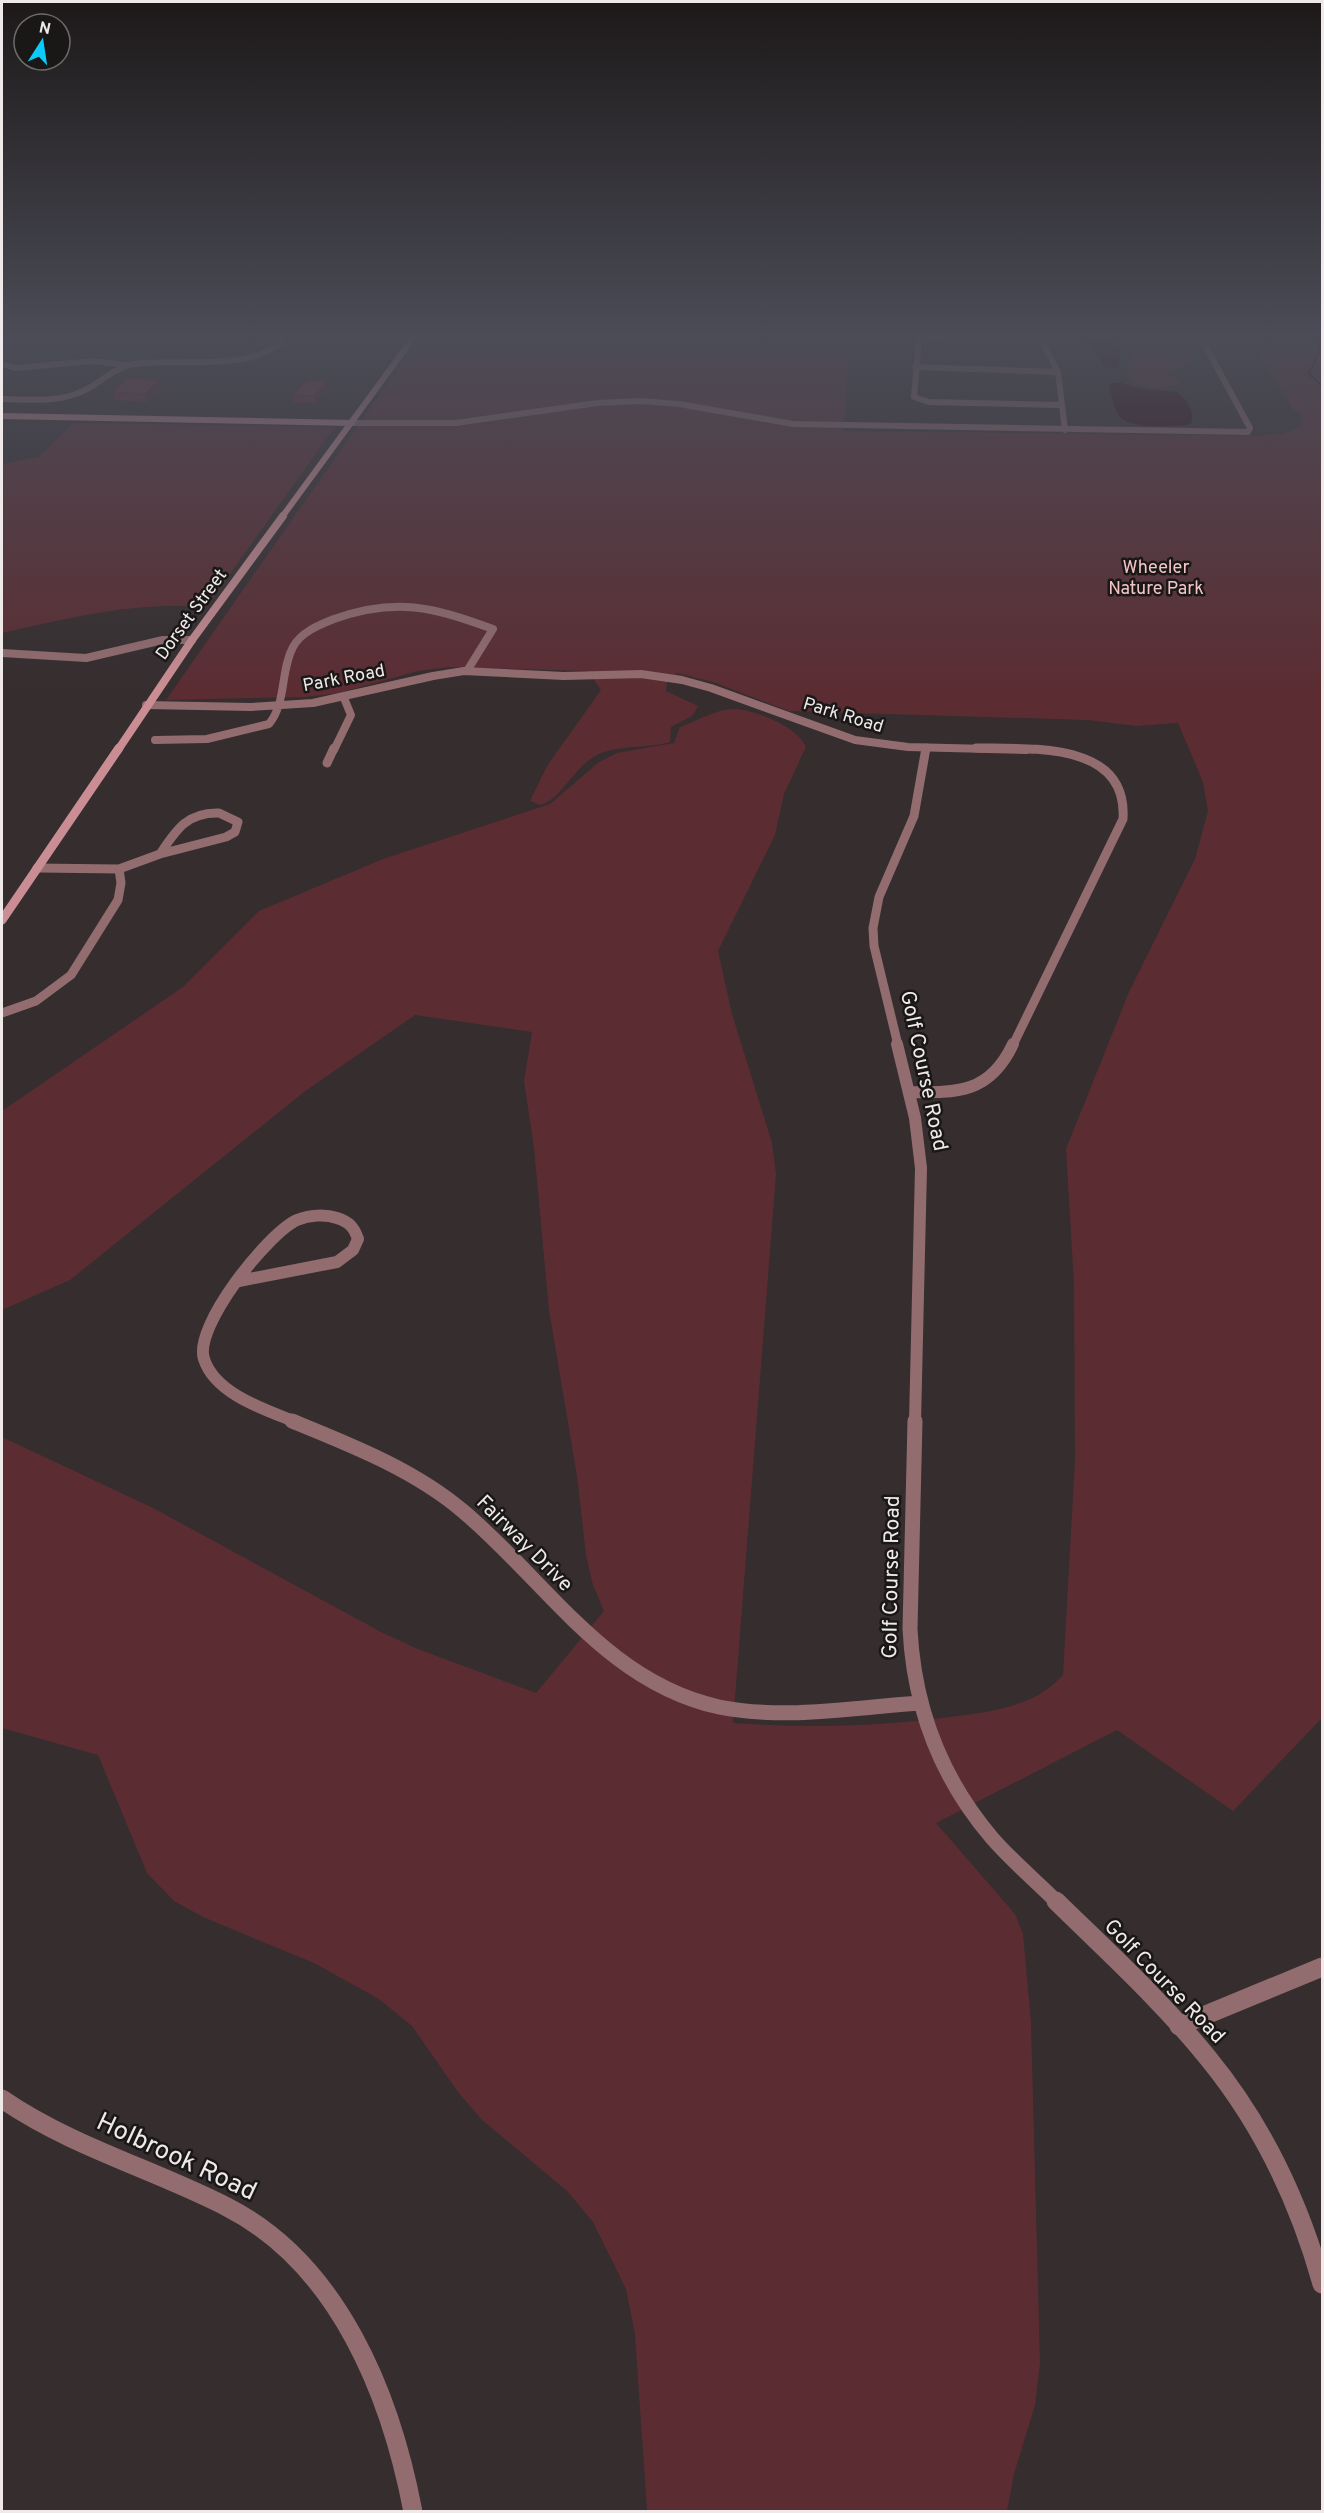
<svg xmlns="http://www.w3.org/2000/svg" width="1324" height="2513" viewBox="0 0 1324 2513" font-family="Overpass,sans-serif">
<style>
.green{fill:#5b2d33}
.water{fill:#2a040b}
.lines{fill:none;stroke-linecap:round;stroke-linejoin:round}
.stream{stroke:#2a040b;stroke-width:2}
.street-far5{stroke:#926c6f;stroke-width:6}
.street-far4{stroke:#926c6f;stroke-width:8}
.street-far3{stroke:#926c6f;stroke-width:9}
.street-far2{stroke:#926c6f;stroke-width:12}
.street-far1{stroke:#926c6f;stroke-width:15}
.street{stroke:#926c6f;stroke-width:19}
.secondary-far2{stroke:#c98d93;stroke-width:6}
.secondary-far1{stroke:#c98d93;stroke-width:8}
.secondary{stroke:#c98d93;stroke-width:9}
.wall{fill:#682731}
.shaded-wall{fill:#552028}
.building{fill:#792d39;stroke:#552028;stroke-width:1.5}
.labels{text-anchor:middle;dominant-baseline:central;stroke-width:5;stroke-linejoin:round;paint-order:stroke}
.far-park-label{font-size:18px;fill:#f4c4c7;stroke:#1a1717}
.far-street-label{font-size:18px;fill:#efe9ea;stroke:#1a1717}
.street-label{font-size:21px;fill:#efe9ea;stroke:#1a1717}
.near-street-label{font-size:26px;fill:#efe9ea;stroke:#1a1717}
</style>
<rect width="100%" height="100%" fill="#352d2e"/>
<!-- green -->
<path class="green" d="M422 334H850L844 431 1256 436 1284 433 1301 426V413L1293 409 1246 334H1322V1718L1233 1811 1117 1730 936 1823 1015 1914 1023 1934 1031 2023 1040 2363 1035 2405 1014 2474 1007 2511H647L635 2334 626 2289 593 2222 567 2191 481 2119 458 2092 412 2026 379 1999 314 1963 203 1917 174 1901 147 1873 98 1755 2 1728V1437L153 1508 383 1633 418 1649 536 1693 604 1611 593 1585 586 1555 577 1476 549 1310 534 1148 524 1081 532 1032 415 1015 304 1092 70 1280 2 1310V1111L183 987 259 911 383 859 550 804 599 762 617 753 674 743 680 727C695 722 717 709 733 709 754 709 798 727 806 747L784 794 775 835 718 951 732 1014 772 1143 776 1174 733 1723C805 1728 877 1727 949 1717 975 1714 1005 1710 1030 1699 1043 1694 1053 1685 1063 1675L1075 1461 1074 1283 1066 1149 1129 992 1195 859 1208 811 1203 782 1178 723 1136 726 1088 720 789 711 713 682 677 673 667 683 666 691 698 706 692 716 671 727 670 742C646 749 613 744 592 758 573 770 561 799 540 805L530 801 547 766 601 690 588 671 449 667 418 671 339 693 305 697 166 700Z
M1151 341 1185 356 1192 365 1166 372 1183 385 1165 386 1174 388C1156 387 1134 390 1127 371L1132 356 1126 347 1133 343Z
M73 423 335 427 206 607C137 601 69 618 2 633V464L39 457Z"/>
<!-- water -->
<path class="water" d="M1093 336 1105 337 1120 348 1118 367 1106 368 1083 338Z
M1112 383H1122L1141 389 1177 392C1187 400 1196 412 1191 424 1176 427 1132 429 1121 418 1115 411 1111 396 1109 387Z"/>
<g class="lines">
<!-- stream -->
<path class="stream" d="M1312 334 1320 339 1319 351 1309 374 1322 386"/>
<!-- street-far5 -->
<path class="street-far5" d="M1039 335 1058 372 1065 430
M1042 341 933 337 919 339 914 397 929 402 1061 405
M2 364 15 368 93 361 126 365
M915 367 1058 372
M2 399C30 400 64 403 89 388 105 379 114 368 133 364 175 357 262 375 287 334
M352 423H456L597 403 640 401 679 404 793 424 1248 432 1250 428 1199 334"/>
<!-- street-far4 -->
<path class="street-far4" d="M2 653 86 658 163 640H192
M146 705 251 707 313 703 433 676 464 671 564 676 641 674 682 680 711 688 855 740 908 747 1026 750
M155 740 207 739 269 724C287 702 280 671 293 647 301 632 319 625 334 619 396 597 433 607 493 629L467 671
M334 750 351 715 344 698"/>
<!-- street-far3 -->
<path class="street-far3" d="M976 748C1031 749 1128 741 1123 819L1013 1045
M327 763 334 748
M219 813 238 822 235 832 226 837 160 854C176 830 187 812 219 813Z
M37 868 119 869 160 854
M2 1013 36 1001 71 975 118 900 121 883 119 869
M898 1045 874 946 873 928 879 897 914 816 926 748"/>
<!-- street-far2 -->
<path class="street-far2" d="M897 1044 915 1118 921 1168 915 1422
M909 1092C958 1093 990 1093 1013 1044
M239 1281 337 1262 353 1250 358 1239C354 1227 349 1222 337 1218 325 1214 309 1215 297 1220 268 1233 193 1327 204 1359 215 1394 266 1410 296 1422"/>
<!-- street-far1 -->
<path class="street-far1" d="M292 1421C351 1445 415 1470 464 1512 547 1582 606 1682 719 1707 784 1720 853 1708 918 1703
M915 1421 910 1629C914 1707 941 1778 992 1838 1012 1861 1036 1881 1057 1902"/>
<!-- street -->
<path class="street" d="M1056 1901C1108 1952 1162 2001 1208 2058 1262 2124 1299 2202 1322 2284
M1179 2026 1322 1967
M2 2099C72 2147 153 2169 227 2207 339 2264 391 2396 413 2512"/>
<!-- secondary-far2 -->
<path class="secondary-far2" d="M2 416 352 423
M282 517 416 334"/>
<!-- secondary-far1 -->
<path class="secondary-far1" d="M118 750 192 640 283 516"/>
<!-- secondary -->
<path class="secondary" d="M2 920 119 748"/>
</g>
<!-- wall -->
<path class="wall" d="M161 387 147 402 114 400 113 392Z
M328 389 315 403H294L293 395Z"/>
<!-- shaded-wall -->
<path class="shaded-wall" d="M160 379 161 387 147 402 145 394Z
M328 381V389L315 403 314 396Z"/>
<!-- building -->
<path class="building" d="M127 378 160 379 145 394 113 392Z
M307 380 328 381 314 396 293 395Z"/>
<!-- sky -->
<linearGradient id="sky" x2="0" y2="1"><stop stop-color="#1d1919"/><stop offset="0.49" stop-color="#4b4c57"/><stop offset="1" stop-color="#4b4c57" stop-opacity="0"/></linearGradient>
<rect width="1324" height="686" fill="url(#sky)"/>
<g class="labels">
<!-- far-park labels -->
<g class="far-park-label">
<text x="1156" y="568">Wheeler<tspan x="1156" dy="21">Nature Park</tspan></text>
</g>
<!-- far-street labels -->
<g class="far-street-label">
<text transform="translate(192 615) rotate(-54)">Dorset Street</text>
<text transform="translate(344 679) rotate(-11)">Park Road</text>
<text transform="translate(843 716) rotate(17)">Park Road</text>
</g>
<!-- street labels -->
<g class="street-label">
<text transform="translate(923 1071) rotate(78)">Golf Course Road</text>
<text transform="translate(524 1544) rotate(45)">Fairway Drive</text>
<text transform="translate(892 1577) rotate(-89)">Golf Course Road</text>
<text transform="translate(1164 1982) rotate(46)">Golf Course Road</text>
</g>
<!-- near-street labels -->
<g class="near-street-label">
<text transform="translate(176 2158) rotate(25)">Holbrook Road</text>
</g>
</g>
<!-- border -->
<rect width="1324" height="2513" fill="none" stroke="#efe9ea" stroke-width="6"/>
<!-- north arrow -->
<g transform="translate(42 42) rotate(12)"><circle r="28" fill="#1a1717" stroke="#6f6b6b" stroke-width="1.5"/>
<path d="M0-4.5L10 22L0 15L-10 22Z" fill="#0ccafa"/>
<text y="-9" font-size="16" font-weight="bold" text-anchor="middle" fill="#efe9ea">N</text>
</g>
</svg>
